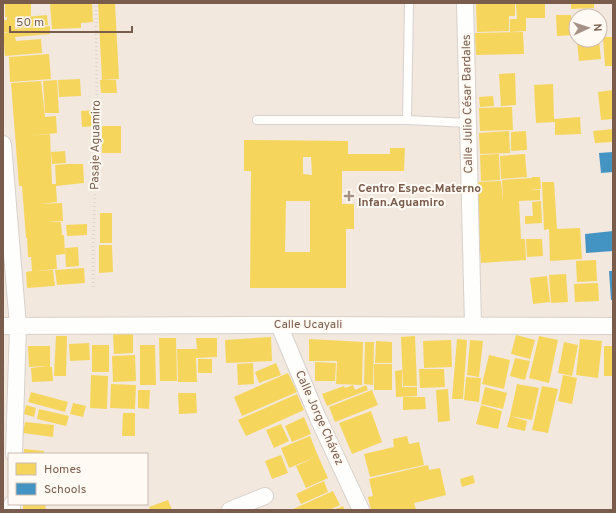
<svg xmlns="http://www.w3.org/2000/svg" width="616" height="513" viewBox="0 0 616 513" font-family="Overpass,sans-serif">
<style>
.residential{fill:#f2e8de;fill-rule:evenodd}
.homes{fill:#f6d55c;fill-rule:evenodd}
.schools{fill:#4393c3}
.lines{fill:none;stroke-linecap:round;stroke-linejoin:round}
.lane-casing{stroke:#d7d1cb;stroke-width:10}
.street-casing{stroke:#d7d1cb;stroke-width:18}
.path{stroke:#dcd5d0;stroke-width:2.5;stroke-dasharray:1 3;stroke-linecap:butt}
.lane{stroke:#fefefd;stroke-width:8}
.street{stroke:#fefefd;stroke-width:16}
.poi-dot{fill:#a69286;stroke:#fffaf3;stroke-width:1.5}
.labels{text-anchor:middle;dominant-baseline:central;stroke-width:4;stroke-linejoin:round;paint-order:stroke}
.street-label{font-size:12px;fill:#7a5c4d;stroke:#fffaf3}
.poi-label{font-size:12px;font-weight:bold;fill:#7a5c4d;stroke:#fffaf3;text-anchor:start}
</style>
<rect width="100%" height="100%" fill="#f9f5f0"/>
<!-- residential -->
<path class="residential" d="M3 3H613V510H3ZM576 16H600V40H576ZM9 454H147V504H9Z"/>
<!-- homes -->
<path class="homes" d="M5 3H31V16L15 17V29L50 26V34L15 37 16 41 41 39 42 53 5 56 3 33 10 32H3V20H7V17H5Z
M50 3H92L93 22 81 23V28L52 29Z
M98 3H115L119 79 102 80Z
M476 3H515V16H509V31L477 32Z
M516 3H545V18H526V31L510 32V19H517Z
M571 3H594V8L571 9Z
M47 15 48 25 17 28 16 18Z
M556 15H571L572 35 557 36Z
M523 32 524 54 476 55 475 33Z
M603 37H613V66H605Z
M595 40H599L601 59 579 61 577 41Z
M49 54 51 79 10 82 9 57Z
M515 73 516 105 501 106 499 74Z
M80 79 81 96 59 97 58 80Z
M57 80 59 113H45L43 81Z
M100 80H116L117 93H101Z
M41 81 45 117 56 116 57 133 27 136 50 134 52 184H56L55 165 68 164H83L84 183 56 186 57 202 40 204 62 203 63 221 46 222H61L62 235H64L65 254 56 255 57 269 34 271 53 270 55 286 27 288 26 272 32 271 31 257H28L27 238H26L22 186H27H19L11 83Z
M553 84 554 119 580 117 581 134 555 135V122L536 123 534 85Z
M613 90V119L601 120 598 92Z
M493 96 494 106 480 107 479 97Z
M512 107 513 130 480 131 479 108Z
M94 110 95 126 82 127 81 111Z
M102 126H121V153H102Z
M613 129V142L595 143 593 131Z
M509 131 510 153 480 154 479 133Z
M526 131 527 150 511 151V132Z
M244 140 348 141V154H390V148H405L404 171H342V204H354V229H346V288H250L251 171H244ZM303 157H311L312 175 303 174ZM286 201H310V252H285Z
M65 151 66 163 52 164 51 152Z
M499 154 500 180 481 181 480 155Z
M525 154 527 177 501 179 500 156Z
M532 177H540L541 189 530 190H540V200L519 201 521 239H525L526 260 481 263 475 182 501 181 503 202 502 180 532 178Z
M542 182H554L557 229 580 228 582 259 550 261 549 229 544 230Z
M541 201 542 223 525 224V216H533L532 202Z
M100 213H112V243H100Z
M87 224V235L67 236 66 225Z
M526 239H542L543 256 527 257Z
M99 245H112L113 272 99 273Z
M78 247 79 266 66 267 65 248Z
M596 260 597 281 577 282 576 261Z
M84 268 85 283 57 285 55 270Z
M566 274 568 302 551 303 549 275Z
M547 276 550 302 533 304 530 278Z
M598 283 599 301 575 302 574 284Z
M133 333V353L114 354 113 334Z
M516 335 535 340 530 359 511 354Z
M56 336H67L66 376H54Z
M415 336 417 386H403L401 337Z
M539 336 558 340 549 383 529 378Z
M271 337 272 361 226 363 225 340Z
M159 338H176L177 381H160Z
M196 338H217V357L196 358 197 382H178L177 349H197Z
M309 339 363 342 362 385 336 384 337 361H309Z
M457 339 467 340 463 399H452Z
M580 339 602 341 598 378 576 375Z
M451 340 452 367 424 368 423 341Z
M470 340 483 341 479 377 467 375Z
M376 341 392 342V363H375Z
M365 342H374L373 385 364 384Z
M564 342 578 345 572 376 558 373Z
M89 343 90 360 70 361 69 344Z
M92 345H109V372H92Z
M140 345H155L156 385H140Z
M28 346H50V367H52L53 381 32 382 31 368 47 366 29 367Z
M604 346H613V376H604Z
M135 355 136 381 113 382 112 356Z
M489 355 510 360 504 389 482 384Z
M515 358 530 361 525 380 510 376Z
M198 359H212V373H198Z
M315 362 336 363 335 381H315Z
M253 363 254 384 238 385 237 364Z
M276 363 281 375 259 383 255 372Z
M374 364H392V390H374Z
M419 369H444L445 387 420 388Z
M402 370V387H417V396L396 397 395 371Z
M288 373 297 392 242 416 234 397Z
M91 375 108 376 107 409 90 408Z
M563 375 577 378 572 404 558 401Z
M466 377 481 378 479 402 464 400Z
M111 384 136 385 135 409 110 408Z
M517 384 539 388 532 420 510 416Z
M353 385 355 390 366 385 368 390 327 406 322 394 344 386 345 388Z
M542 386 558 389 548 433 532 430Z
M485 387 507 393 503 409 481 404Z
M448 389 450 421 438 422 436 390Z
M138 390H150L149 409 138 408Z
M372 390 378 405 335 422 329 407Z
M31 392 68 402 65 412 28 402Z
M178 393H196L197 413 179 414Z
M297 394 304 410 246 436 238 420Z
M403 397H425L426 409 403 410Z
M73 403 86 406 83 417 70 414Z
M26 405 36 408 34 417 24 414Z
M481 405 502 411 498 429 476 424Z
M39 409 69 416 66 426 37 419Z
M371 411 382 442 352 454 339 423Z
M123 413H135V436H122Z
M510 416 527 421 525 431 507 427Z
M304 417 311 434 292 442 285 426Z
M25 422 54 425 53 437 23 433Z
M281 424 289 441 274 448 266 430Z
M310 436 318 456 289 468 281 448Z
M407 436 409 444 419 442 424 465 370 477 364 454 394 447 393 439Z
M24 449 44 451V454H24Z
M281 455 288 473 272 479 265 461Z
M318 456 328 478 306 488 296 466Z
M428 465 429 470 440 468 446 495 414 503 416 510H371L368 497 373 496 369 479Z
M473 475 475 483 462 487 460 479Z
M324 481 328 492 301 504 296 494Z
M333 491 340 505 329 510H291Z
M168 500 172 510H150L149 507Z
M29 504H45L46 510H23V505Z
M343 506 345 510H333Z"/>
<!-- schools -->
<path class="schools" d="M613 152V172L601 173 599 153Z
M613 231V251L586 253 585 234Z
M609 271H613V300H611Z"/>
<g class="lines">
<!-- lane casing -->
<g class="lane-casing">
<path id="lane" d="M409 3 407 120 468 123
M257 120H407"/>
</g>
<!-- street casing -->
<g class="street-casing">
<path id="street" d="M465 3 473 325
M3 144 18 326 14 454
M279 325 318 418 361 510
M3 326 279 325 613 326
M12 510V504
M230 510 265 496"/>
</g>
<!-- path -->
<path class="path" d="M93 287V248L97 135 96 3"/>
<!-- lane -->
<use href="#lane" class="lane"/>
<!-- street -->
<use href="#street" class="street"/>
</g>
<!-- markers -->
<path class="poi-dot" d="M347 190h4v4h4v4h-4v4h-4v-4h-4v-4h4z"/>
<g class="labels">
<!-- street labels -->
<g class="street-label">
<text transform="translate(468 104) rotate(-91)">Calle Julio César Bardales</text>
<text transform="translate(96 145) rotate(-89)">Pasaje Aguamiro</text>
<text x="308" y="325">Calle Ucayali</text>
<text transform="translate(319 418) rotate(66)">Calle Jorge Chávez</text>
</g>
<!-- poi labels -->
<g class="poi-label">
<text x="358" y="189">Centro Espec.Materno<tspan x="358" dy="14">Infan.Aguamiro</tspan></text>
</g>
</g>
<!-- border -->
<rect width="616" height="513" fill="none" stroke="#7a5c4d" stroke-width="8"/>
<!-- legend -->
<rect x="8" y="453" width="140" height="52" fill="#fffaf3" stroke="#cabbb1"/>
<rect x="16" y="463" width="20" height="12" fill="#f6d55c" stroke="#cabbb1"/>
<text x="44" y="473" font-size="12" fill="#7a5c4d">Homes</text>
<rect x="16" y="483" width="20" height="12" fill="#4393c3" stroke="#cabbb1"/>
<text x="44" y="493" font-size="12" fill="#7a5c4d">Schools</text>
<!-- north arrow -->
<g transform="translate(588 28) rotate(87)"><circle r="19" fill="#fffaf3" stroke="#cabbb1"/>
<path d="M0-3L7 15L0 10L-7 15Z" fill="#a69286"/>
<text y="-6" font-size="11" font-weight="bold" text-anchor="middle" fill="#7a5c4d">N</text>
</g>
<!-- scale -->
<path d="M10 26v6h122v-6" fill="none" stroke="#7a5c4d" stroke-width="2"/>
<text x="16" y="26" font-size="12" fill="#7a5c4d" stroke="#fffaf3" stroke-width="3" paint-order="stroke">50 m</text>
</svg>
